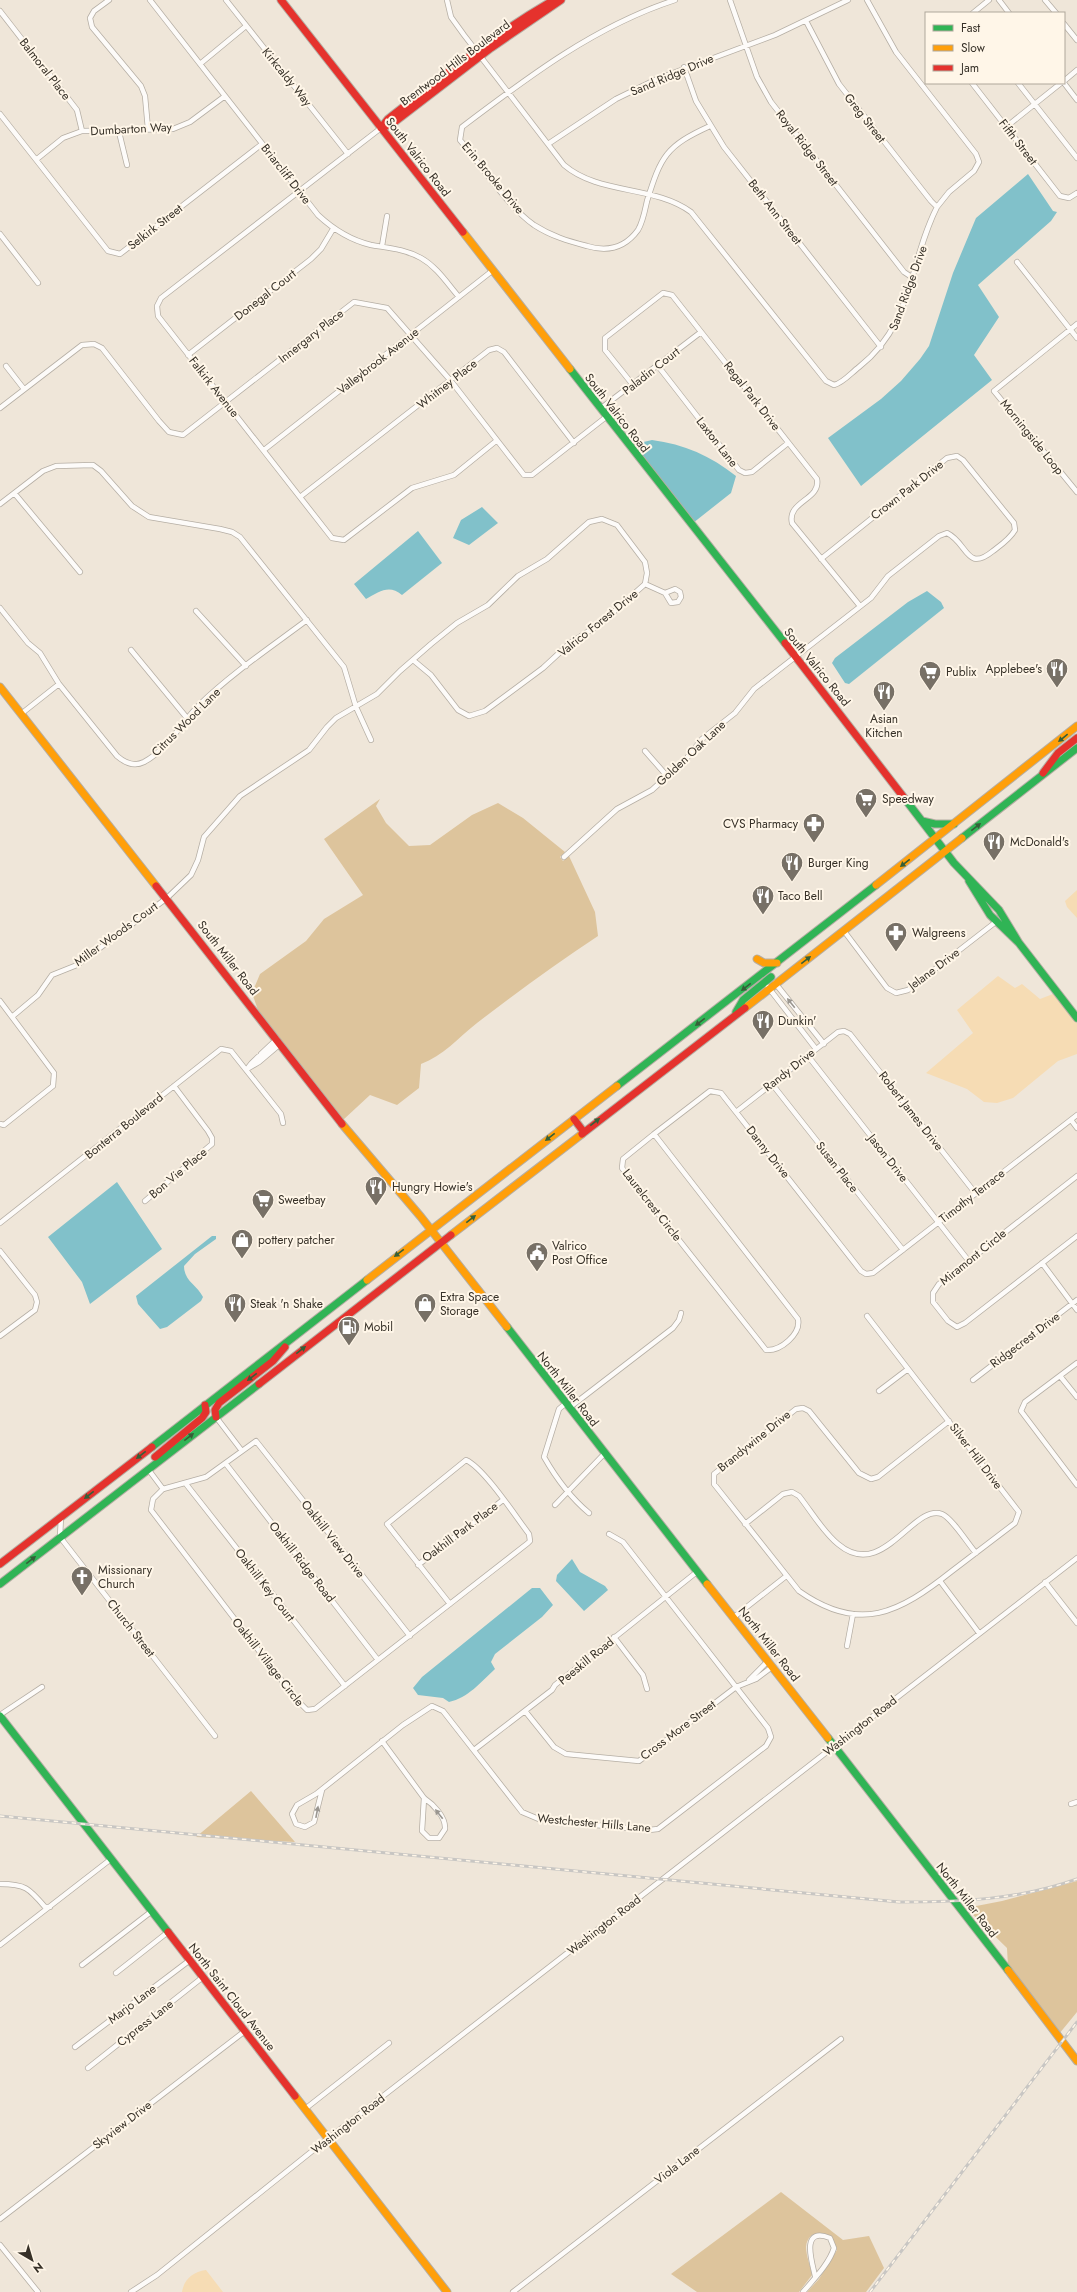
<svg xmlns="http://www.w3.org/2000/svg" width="1077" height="2292" viewBox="0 0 1077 2292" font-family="Jost,sans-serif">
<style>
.green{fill:#f6dcb4}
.forest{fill:#ddc49c}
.water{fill:#81c1ca}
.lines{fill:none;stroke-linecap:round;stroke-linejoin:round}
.street-casing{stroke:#b5aea4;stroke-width:6}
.fast-casing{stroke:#b5aea4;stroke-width:9}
.slow-casing{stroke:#b5aea4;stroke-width:9}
.jam-casing{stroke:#b5aea4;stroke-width:9}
.street{stroke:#fdfbf9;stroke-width:4.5}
.fast{stroke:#30b455;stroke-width:7}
.slow{stroke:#ff9f0a;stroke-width:7}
.jam{stroke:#e5322d;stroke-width:7}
.rail-casing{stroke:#c8c6c3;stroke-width:3}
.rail{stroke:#fff6e8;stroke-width:1.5;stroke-dasharray:4.5;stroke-linecap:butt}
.oneway{fill:#355f38}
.oneway2{fill:#9a9690}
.labels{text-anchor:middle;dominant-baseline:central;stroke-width:4;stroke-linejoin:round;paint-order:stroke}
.street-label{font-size:12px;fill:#373128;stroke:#fff6e8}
.poi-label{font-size:12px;fill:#373128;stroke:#fff6e8;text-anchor:start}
</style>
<rect width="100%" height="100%" fill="#efe6d9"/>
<!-- green -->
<path class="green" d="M1077 890V918L1067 907 1065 901Z
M998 976 1015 988 1022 984 1040 999 1053 994 1077 1023V1054L1058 1061 1013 1098 997 1103 984 1102 967 1089 926 1073 973 1033 957 1010Z
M206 2270 223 2292H182C184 2279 193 2272 206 2270Z"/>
<!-- forest -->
<path class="forest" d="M380 799 376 806 386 823 409 846 430 845 472 815 498 803 523 818 565 852 560 857 563 861 569 856 595 912 598 936C556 964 516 993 477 1023 458 1038 443 1056 421 1064L419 1088 397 1105 370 1095 343 1120 258 1010 252 993 260 974 306 941 324 919 363 895 324 839Z
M251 1791 295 1842 196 1837Z
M1077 1881V2012L1059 2034 1008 1966 1007 1948 966 1908 1002 1901Z
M781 2192 843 2240 869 2236 884 2268 866 2292H807L819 2279 837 2250 832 2237C821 2230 807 2232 806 2247 806 2256 811 2267 812 2275L799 2292H697L671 2274Z"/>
<!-- water -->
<path class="water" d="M1028 174 1053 211 1057 212 1051 221 978 285 999 317 974 355 992 380 861 486 828 438 881 399 901 381 920 359 929 346 953 273 976 218Z
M652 440C684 444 711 456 736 476L731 493 693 523 631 445Z
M482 507 498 523 469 545 453 538 461 520Z
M418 531 442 563 402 595C389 584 379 592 366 599L354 584Z
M927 591 941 602 944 608 849 684 845 683 832 663 835 658 908 602Z
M117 1182 162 1249 90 1304 82 1282 48 1237Z
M212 1236H216V1239L195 1254 184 1266C184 1281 197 1285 203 1297L201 1301 167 1327 160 1329 138 1304 136 1296Z
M572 1559 580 1572 605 1586 608 1590 584 1611 556 1581 557 1575Z
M532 1588H540L553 1605 542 1617 495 1654 491 1662 495 1669C481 1682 468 1698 449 1702L443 1698 418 1695 413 1688 422 1677Z"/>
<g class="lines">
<!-- street casing -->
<g class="street-casing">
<path id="street" d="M109 0 94 11 90 18 92 27 141 86 145 96 148 129
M150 0 318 215C333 229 350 240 371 245 388 248 405 249 421 258 437 267 447 283 459 297
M226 0 348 154
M447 0 451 17 464 35 564 165C599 195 654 185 691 212L826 381 834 385C843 383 851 373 859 367 914 324 908 264 937 207L949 192 974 171 979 162 976 154 896 52 867 0
M675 0C595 26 528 77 462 127L460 140C481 165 508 207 534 225 551 236 568 241 587 246 607 252 625 248 638 230 643 222 645 210 647 201 661 156 666 146 710 126
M730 0 757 77 771 102 904 272 913 278
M999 0 1009 13
M1045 0 1056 13
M0 11 77 110 82 131
M973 13 989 0
M806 21 839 84 931 201 937 207
M1064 24 1077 40
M200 64 246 26
M684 67 696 101 724 147 881 347
M1064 81 1077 70
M972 83 1060 196 1069 198 1077 193
M1018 83 1077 158
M1064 83 1077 100
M0 114 108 251 120 254 262 144
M1006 127 1061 83
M381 128 161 298 157 306 158 316 332 538 344 540 412 488 454 475 496 441
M119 132 127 165
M548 144 616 99 657 79 775 35 848 0
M37 159 63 138 82 131 173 129 190 122 225 96
M0 234 38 283
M382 246 387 216
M1017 262 1077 338
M1077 324 994 391 1077 492
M188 355 311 259 321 249 333 229
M6 366 24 389
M658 366 739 470 745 473 752 472 788 443
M633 385 605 350V338L663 293 672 295 817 479C821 500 787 501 792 523L860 606
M0 408 82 345 94 344 102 348 159 421 169 432 183 435 354 302 387 308 451 381 524 475H532L606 417
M600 409 701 332
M264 450 492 271
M15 494 80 572
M300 497 489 350 497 348 504 352 574 443
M0 504 43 471 56 466 93 465 101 471 132 506 149 517 220 529 232 532 240 537 344 667 356 707 371 740
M645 584 665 593 671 603 678 602 681 597 680 592 675 589 665 593
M0 608 28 643 40 653 59 684 117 756C125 763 134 767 144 762 168 749 181 723 199 705 232 673 271 647 307 620
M196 611 246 666
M131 650 187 718
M21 714 59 684
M645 751 667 776
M564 857 617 809 652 790 686 759 702 739 735 713 754 689 871 598 888 576 939 536 947 533C968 543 966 573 993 551 1001 545 1010 539 1015 530L1014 523 963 460 957 456 947 458 821 559
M844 931 887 988 896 993 908 990 997 921
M775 983 824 1044
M768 987 816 1049
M0 1001 54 1073 53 1086 4 1125 0 1124
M13 1016 38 995 52 975 77 965 167 898 191 875 198 860 204 837 240 796 309 750 327 727 336 718 377 694 400 671 431 644 457 623 488 605 518 576 547 559 589 522 602 519 617 525 645 562 647 573 645 584 600 624 570 643 543 668 485 711 469 716 458 710 431 675 413 660
M261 1054 277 1039
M808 1056 968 1260
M247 1069C255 1057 267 1050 280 1043
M247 1069 259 1062 279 1045
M772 1084 903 1250
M736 1112 838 1032 844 1031 850 1034 976 1194
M1071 1120 1077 1128
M654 1134 710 1091 721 1093 861 1271 866 1274 873 1273 1077 1115
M654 1134 798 1319C801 1334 781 1351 766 1350L622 1168 623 1159Z
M1077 1176 939 1284 933 1293V1302L948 1321 957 1327 965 1323 1077 1236
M145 1201 212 1144V1138L208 1131 174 1086
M0 1223 221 1049 231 1051 281 1114 283 1123
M0 1251 35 1295 37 1302 35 1310 0 1336
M1042 1263 1077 1310
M867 1316 1019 1512 1015 1523C994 1539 973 1555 952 1571 899 1613 860 1634 799 1591L714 1484V1474L796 1409 803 1408 809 1411 859 1473 871 1479 878 1477 949 1421
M1077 1363 1025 1402 1021 1411 1077 1485
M1060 1376 1077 1397
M973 1380 1077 1300
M879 1391 908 1369
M565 1404 559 1409 544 1457C556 1478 571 1498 589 1513
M569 1408 673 1328 679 1320 681 1313
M216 1417 242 1451
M226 1464 378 1660
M148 1469 163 1489
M186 1484 345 1686
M555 1505 605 1453
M61 1517 60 1537 215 1736
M745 1524 783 1494 792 1492 799 1496C811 1511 823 1532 838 1544 883 1582 913 1503 942 1514 952 1518 968 1544 976 1553
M418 1565 503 1500
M940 1581 979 1633
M1045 1582 1077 1623
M734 1617 785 1577
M410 1636 256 1441 206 1477 163 1489 153 1499 151 1510 296 1699 307 1710 315 1709 528 1543 530 1541 529 1534C516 1517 484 1468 466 1460L387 1524 450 1604
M614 1637 643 1675 647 1689
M847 1646 853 1614
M749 1680 768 1661
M525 1711 554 1747 566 1754 639 1761 736 1687 756 1679 772 1667
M0 1715 42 1687
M382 1741 424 1798C433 1804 446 1817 445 1829L439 1838H429L422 1831 424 1798
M474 1750 552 1690 555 1685 698 1571
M322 1790 314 1822 305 1827 296 1824 292 1814 297 1805 316 1794 403 1725 432 1706 443 1711 522 1812 541 1820 649 1830 658 1829 766 1746 771 1737 768 1728 623 1542 609 1534
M1071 1804 1077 1802
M0 1884C25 1884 29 1888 45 1907H50
M0 1945 111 1859
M82 1965 152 1911
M116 1973 168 1932
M75 2047 190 1960
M88 2068 203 1977
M305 2109 389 2043
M0 2219 245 2031
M0 2245 38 2292
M131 2292 157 2275 316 2148 1077 1558
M513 2292 841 2039
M803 2292C814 2279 829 2264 834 2248L830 2238C800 2226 812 2262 815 2276"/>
</g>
<!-- fast casing -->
<g class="fast-casing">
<path id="fast" d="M570 369 785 643
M905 799 954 863 999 910 1019 943
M922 821 935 824H954
M962 838 1077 748
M969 881 990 915 1019 943 1077 1018
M736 1012 743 1000 771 977
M617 1086 876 885
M507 1327 707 1584
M152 1447 367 1280
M0 1584 259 1384
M0 1716 168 1932
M828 1738 1008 1970"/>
</g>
<!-- slow casing -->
<g class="slow-casing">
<path id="slow" d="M463 232 570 369
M0 687 156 886
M876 885 1077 726
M757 959 764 963H777
M745 1008 962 838
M342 1124 421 1217 507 1327
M451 1235 582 1134
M367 1280 617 1086
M707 1584 828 1738
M1008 1970 1077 2061
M295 2096 447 2292"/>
</g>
<!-- jam casing -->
<g class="jam-casing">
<path id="jam" d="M281 0 463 232
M381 128 392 124 491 48 561 0
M381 128 388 119C442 77 494 34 554 0
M785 643 905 799
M1043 773 1058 753 1077 738
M156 886 342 1124
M574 1119 583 1131
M582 1134 745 1008
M259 1384 451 1235
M216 1417 215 1410 219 1403 273 1361 285 1347
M155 1457 202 1418 206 1412 205 1405
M0 1564 152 1447
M168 1932 295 2096"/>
</g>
<!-- street -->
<use href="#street" class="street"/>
<!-- fast -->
<use href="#fast" class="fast"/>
<!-- slow -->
<use href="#slow" class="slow"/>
<!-- jam -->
<use href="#jam" class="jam"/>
<!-- rail casing -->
<g class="rail-casing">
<path id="rail" d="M0 1816 899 1902C959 1902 1019 1900 1077 1879
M870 2292 1077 2022"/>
</g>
<!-- rail -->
<use href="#rail" class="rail"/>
</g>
<!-- one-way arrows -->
<defs><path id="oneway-solid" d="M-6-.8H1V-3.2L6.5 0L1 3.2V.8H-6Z"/></defs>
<g class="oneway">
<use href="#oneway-solid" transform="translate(1063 738) rotate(141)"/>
<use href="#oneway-solid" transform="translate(976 827) rotate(-38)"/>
<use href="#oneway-solid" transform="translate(905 863) rotate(142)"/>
<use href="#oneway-solid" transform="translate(806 960) rotate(-38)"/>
<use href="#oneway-solid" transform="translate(746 987) rotate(142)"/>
<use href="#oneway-solid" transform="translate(700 1022) rotate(143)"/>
<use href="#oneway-solid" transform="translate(595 1122) rotate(-38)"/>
<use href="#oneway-solid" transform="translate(550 1137) rotate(142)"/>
<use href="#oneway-solid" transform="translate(471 1219) rotate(-38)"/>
<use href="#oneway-solid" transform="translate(399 1253) rotate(143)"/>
<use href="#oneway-solid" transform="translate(301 1350) rotate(-38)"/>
<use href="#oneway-solid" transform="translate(252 1377) rotate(143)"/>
<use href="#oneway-solid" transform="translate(189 1437) rotate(-38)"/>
<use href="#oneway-solid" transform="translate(141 1455) rotate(142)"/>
<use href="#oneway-solid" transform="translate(89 1495) rotate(142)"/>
<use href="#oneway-solid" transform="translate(31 1560) rotate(-38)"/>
</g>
<g class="oneway2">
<use href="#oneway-solid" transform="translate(791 1003) rotate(-129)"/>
<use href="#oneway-solid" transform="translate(317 1812) rotate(-79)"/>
<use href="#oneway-solid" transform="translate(439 1814) rotate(-128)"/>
</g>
<!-- icons -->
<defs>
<g id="restaurant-pin" transform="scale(1.15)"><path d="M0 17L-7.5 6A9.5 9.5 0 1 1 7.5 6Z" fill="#777066" stroke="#fff6e8"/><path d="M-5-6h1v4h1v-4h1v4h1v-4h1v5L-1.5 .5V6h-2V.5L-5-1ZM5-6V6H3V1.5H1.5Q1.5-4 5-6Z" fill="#fff"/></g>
<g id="supermarket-pin" transform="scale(1.15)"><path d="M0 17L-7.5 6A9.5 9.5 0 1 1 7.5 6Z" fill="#777066" stroke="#fff6e8"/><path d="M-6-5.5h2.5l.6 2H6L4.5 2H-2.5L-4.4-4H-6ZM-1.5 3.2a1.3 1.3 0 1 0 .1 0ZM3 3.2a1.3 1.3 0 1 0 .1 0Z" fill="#fff"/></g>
<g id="pharmacy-pin" transform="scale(1.15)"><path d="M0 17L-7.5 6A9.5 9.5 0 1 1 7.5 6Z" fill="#777066" stroke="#fff6e8"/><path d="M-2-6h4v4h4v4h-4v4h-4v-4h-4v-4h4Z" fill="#fff"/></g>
<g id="shop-pin" transform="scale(1.15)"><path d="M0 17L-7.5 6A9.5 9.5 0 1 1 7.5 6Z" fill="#777066" stroke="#fff6e8"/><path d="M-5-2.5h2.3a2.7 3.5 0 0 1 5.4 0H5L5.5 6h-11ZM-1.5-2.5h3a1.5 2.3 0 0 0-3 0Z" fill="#fff"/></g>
<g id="civic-pin" transform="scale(1.15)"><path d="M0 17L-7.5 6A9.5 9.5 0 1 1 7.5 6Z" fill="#777066" stroke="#fff6e8"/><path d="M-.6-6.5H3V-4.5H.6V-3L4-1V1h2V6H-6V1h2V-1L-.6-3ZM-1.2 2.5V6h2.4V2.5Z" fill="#fff"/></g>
<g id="fuel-pin" transform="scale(1.15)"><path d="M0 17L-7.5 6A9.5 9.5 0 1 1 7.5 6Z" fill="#777066" stroke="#fff6e8"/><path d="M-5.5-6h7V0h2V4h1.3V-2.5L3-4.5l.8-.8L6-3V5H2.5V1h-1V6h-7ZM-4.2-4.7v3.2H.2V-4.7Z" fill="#fff"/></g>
<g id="church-pin" transform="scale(1.15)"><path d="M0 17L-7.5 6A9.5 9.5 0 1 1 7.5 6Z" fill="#777066" stroke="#fff6e8"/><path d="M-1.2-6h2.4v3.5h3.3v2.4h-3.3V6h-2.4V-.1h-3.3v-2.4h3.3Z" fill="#fff"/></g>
</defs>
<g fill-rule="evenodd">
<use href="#restaurant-pin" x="1057" y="669"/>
<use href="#supermarket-pin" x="930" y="672"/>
<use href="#restaurant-pin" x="884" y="692"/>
<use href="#supermarket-pin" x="866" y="799"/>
<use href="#pharmacy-pin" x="814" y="824"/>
<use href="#restaurant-pin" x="994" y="842"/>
<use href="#restaurant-pin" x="792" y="863"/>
<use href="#restaurant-pin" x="763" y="896"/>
<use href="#pharmacy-pin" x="896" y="933"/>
<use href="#restaurant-pin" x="763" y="1021"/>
<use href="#restaurant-pin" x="376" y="1187"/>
<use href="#supermarket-pin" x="263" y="1200"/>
<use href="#shop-pin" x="242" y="1240"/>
<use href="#civic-pin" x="537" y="1253"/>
<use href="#restaurant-pin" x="235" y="1304"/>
<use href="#shop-pin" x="425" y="1304"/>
<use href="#fuel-pin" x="349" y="1327"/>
<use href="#church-pin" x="82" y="1577"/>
</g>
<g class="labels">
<!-- street labels -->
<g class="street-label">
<text transform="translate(455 63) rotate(-37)">Brentwood Hills Boulevard</text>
<text transform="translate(45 69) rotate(52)">Balmoral Place</text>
<text transform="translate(672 75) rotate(-23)">Sand Ridge Drive</text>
<text transform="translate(287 77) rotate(51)">Kirkcaldy Way</text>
<text transform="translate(865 118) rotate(52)">Greg Street</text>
<text transform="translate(131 129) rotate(-3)">Dumbarton Way</text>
<text transform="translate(1018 142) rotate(52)">Fifth Street</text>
<text transform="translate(807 148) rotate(52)">Royal Ridge Street</text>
<text transform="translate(418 157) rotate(52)">South Valrico Road</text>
<text transform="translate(286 174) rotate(52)">Briarcliff Drive</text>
<text transform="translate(493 178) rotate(50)">Erin Brooke Drive</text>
<text transform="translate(775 212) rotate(52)">Beth Ann Street</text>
<text transform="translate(155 227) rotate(-38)">Selkirk Street</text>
<text transform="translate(908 288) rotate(-70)">Sand Ridge Drive</text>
<text transform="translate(265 295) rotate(-38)">Donegal Court</text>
<text transform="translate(311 336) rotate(-38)">Innergary Place</text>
<text transform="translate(378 361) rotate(-38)">Valleybrook Avenue</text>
<text transform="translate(651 371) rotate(-38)">Paladin Court</text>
<text transform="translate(447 384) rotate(-38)">Whitney Place</text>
<text transform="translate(214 387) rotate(52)">Falkirk Avenue</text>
<text transform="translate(752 396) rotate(52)">Regal Park Drive</text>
<text transform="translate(617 413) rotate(52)">South Valrico Road</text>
<text transform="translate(1032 437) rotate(51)">Morningside Loop</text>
<text transform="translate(717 442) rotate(52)">Laxton Lane</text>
<text transform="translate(907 490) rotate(-38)">Crown Park Drive</text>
<text transform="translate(598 623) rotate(-39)">Valrico Forest Drive</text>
<text transform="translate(817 667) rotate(51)">South Valrico Road</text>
<text transform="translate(186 722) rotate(-45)">Citrus Wood Lane</text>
<text transform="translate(691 753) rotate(-43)">Golden Oak Lane</text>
<text transform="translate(116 934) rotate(-36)">Miller Woods Court</text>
<text transform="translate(228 958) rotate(52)">South Miller Road</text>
<text transform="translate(934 969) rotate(-37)">Jelane Drive</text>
<text transform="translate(789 1070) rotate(-38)">Randy Drive</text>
<text transform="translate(911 1111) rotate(52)">Robert James Drive</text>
<text transform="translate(124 1126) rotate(-39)">Bonterra Boulevard</text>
<text transform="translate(768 1152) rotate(52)">Danny Drive</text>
<text transform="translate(888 1158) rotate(52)">Jason Drive</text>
<text transform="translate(837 1167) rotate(52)">Susan Place</text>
<text transform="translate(178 1173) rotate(-40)">Bon Vie Place</text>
<text transform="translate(972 1196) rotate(-38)">Timothy Terrace</text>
<text transform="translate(652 1205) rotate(52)">Laurelcrest Circle</text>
<text transform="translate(973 1257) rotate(-39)">Miramont Circle</text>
<text transform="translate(1025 1340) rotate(-37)">Ridgecrest Drive</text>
<text transform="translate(568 1389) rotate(52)">North Miller Road</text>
<text transform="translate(754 1441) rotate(-39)">Brandywine Drive</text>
<text transform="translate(976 1456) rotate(53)">Silver Hill Drive</text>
<text transform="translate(460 1532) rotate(-37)">Oakhill Park Place</text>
<text transform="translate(333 1539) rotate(52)">Oakhill View Drive</text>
<text transform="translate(302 1562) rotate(52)">Oakhill Ridge Road</text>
<text transform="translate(265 1585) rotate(52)">Oakhill Key Court</text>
<text transform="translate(131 1628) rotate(52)">Church Street</text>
<text transform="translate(769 1644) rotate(52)">North Miller Road</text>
<text transform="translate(586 1661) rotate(-39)">Peeskill Road</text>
<text transform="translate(268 1662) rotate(52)">Oakhill Village Circle</text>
<text transform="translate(860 1726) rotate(-38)">Washington Road</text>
<text transform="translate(678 1730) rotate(-37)">Cross More Street</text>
<text transform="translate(594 1823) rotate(5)">Westchester Hills Lane</text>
<text transform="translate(967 1900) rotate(52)">North Miller Road</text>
<text transform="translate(604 1925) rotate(-38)">Washington Road</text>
<text transform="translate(232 1997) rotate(52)">North Saint Cloud Avenue</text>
<text transform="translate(132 2004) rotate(-37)">Marjo Lane</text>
<text transform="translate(145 2023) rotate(-38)">Cypress Lane</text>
<text transform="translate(348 2124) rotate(-38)">Washington Road</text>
<text transform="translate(122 2125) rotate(-38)">Skyview Drive</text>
<text transform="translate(677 2165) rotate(-38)">Viola Lane</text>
</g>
<!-- poi labels -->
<g class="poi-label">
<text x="1042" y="669" text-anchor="end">Applebee's</text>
<text x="946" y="672">Publix</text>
<text x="884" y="719" text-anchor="middle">Asian<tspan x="884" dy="14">Kitchen</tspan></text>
<text x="882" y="799">Speedway</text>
<text x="798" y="824" text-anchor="end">CVS Pharmacy</text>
<text x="1010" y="842">McDonald's</text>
<text x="808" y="863">Burger King</text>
<text x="778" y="896">Taco Bell</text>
<text x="912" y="933">Walgreens</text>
<text x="778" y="1021">Dunkin'</text>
<text x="392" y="1187">Hungry Howie's</text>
<text x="278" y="1200">Sweetbay</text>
<text x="258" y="1240">pottery patcher</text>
<text x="552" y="1246">Valrico<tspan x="552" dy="14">Post Office</tspan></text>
<text x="440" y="1297">Extra Space<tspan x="440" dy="14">Storage</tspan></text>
<text x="250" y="1304">Steak 'n Shake</text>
<text x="364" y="1327">Mobil</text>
<text x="98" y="1570">Missionary<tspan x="98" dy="14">Church</tspan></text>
</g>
</g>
<!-- legend -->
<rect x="925" y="12" width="140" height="72" fill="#fff6e8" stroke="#afa79b"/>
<rect x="933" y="25" width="20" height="6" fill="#30b455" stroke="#afa79b"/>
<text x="961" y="32" font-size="12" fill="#373128">Fast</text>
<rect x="933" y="45" width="20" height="6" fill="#ff9f0a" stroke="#afa79b"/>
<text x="961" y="52" font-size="12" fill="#373128">Slow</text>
<rect x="933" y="65" width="20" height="6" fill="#e5322d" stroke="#afa79b"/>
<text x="961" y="72" font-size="12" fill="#373128">Jam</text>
<!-- north arrow -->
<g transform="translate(32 2260) rotate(142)" stroke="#fff6e8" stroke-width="3" paint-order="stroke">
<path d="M0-3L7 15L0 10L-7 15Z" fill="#373128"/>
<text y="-6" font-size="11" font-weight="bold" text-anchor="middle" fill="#373128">N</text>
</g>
</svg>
